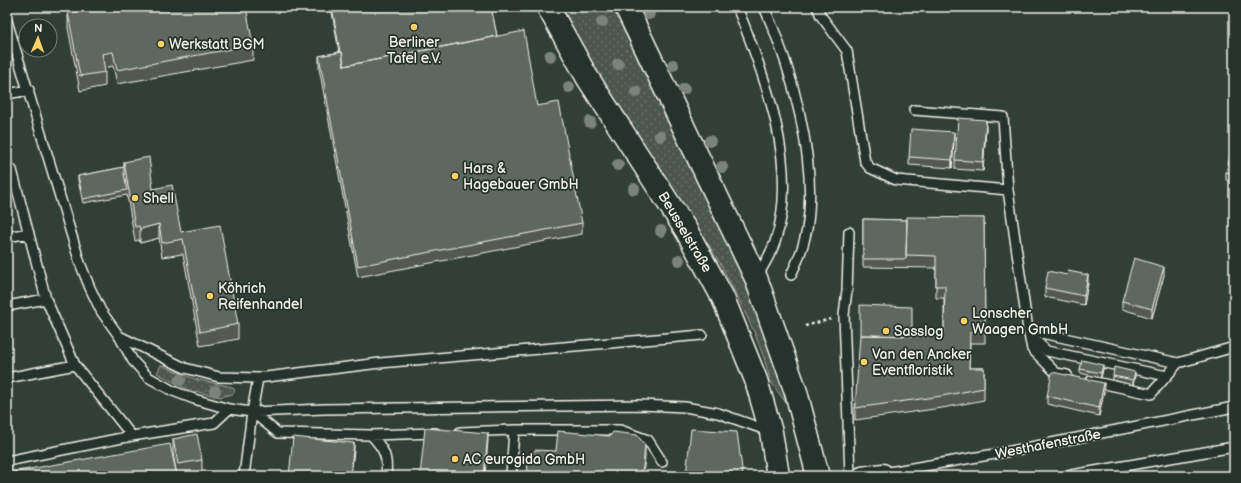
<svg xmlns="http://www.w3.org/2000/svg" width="1241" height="483" viewBox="0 0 1241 483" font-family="'Balsamiq Sans',sans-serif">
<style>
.grass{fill:url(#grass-dots);stroke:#a0a49c}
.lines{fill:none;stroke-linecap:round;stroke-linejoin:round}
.lane-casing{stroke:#f4f1e8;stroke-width:12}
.street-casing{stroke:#f4f1e8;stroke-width:21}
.secondary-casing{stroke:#f4f1e8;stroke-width:25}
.path{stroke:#f4f1e8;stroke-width:2.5;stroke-dasharray:3 3;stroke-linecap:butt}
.lane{stroke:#26332d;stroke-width:9}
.street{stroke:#26332d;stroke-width:18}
.secondary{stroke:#26332d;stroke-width:22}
.tree{fill:#7c837b}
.wall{fill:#525953;stroke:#f4f1e8}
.shaded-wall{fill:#424944;stroke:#f4f1e8}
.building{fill:#5f6861;stroke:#f4f1e8}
.poi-dot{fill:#ffd166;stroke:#26332d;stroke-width:1.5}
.labels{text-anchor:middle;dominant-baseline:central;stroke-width:3.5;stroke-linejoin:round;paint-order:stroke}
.poi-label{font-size:14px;fill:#f4f1e8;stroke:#26332d;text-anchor:start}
.street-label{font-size:14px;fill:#f4f1e8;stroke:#26332d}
</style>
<defs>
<pattern id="grass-dots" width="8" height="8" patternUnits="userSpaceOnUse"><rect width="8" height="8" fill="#4c564f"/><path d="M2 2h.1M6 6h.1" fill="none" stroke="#666f68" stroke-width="1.8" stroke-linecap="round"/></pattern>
</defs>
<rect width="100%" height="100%" fill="#323e38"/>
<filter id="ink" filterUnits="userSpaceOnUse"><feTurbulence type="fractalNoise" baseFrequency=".025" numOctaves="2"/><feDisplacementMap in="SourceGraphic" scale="8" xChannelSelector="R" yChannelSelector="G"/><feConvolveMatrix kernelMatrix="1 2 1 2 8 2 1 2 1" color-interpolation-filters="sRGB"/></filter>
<g filter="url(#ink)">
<!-- grass -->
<path class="grass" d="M562 7H613L746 284 771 348 786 403 771 382 764 358 755 334 741 304 720 263 585 52Z
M161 365 194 379 232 387 235 390 233 394 219 397 186 389 157 373Z"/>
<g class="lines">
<!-- lane casing -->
<g class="lane-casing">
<path id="lane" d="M737 7C765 76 800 168 775 242 771 254 763 266 757 277
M764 7C792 68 818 162 807 229 804 245 798 261 791 275
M817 7 821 16 847 51 865 162 870 168 896 180 1008 190
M7 21 80 263 90 288 101 311 119 336 133 361 148 377 173 391 194 399 229 409 252 412 324 409 640 405 685 407 718 413 769 431
M7 94 29 90
M914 110 1003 117 1008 190 1028 330 1032 349 1056 373 1067 375
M7 171 12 170 46 299 75 365 132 436
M849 232 847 290 844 315 850 476
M7 237 29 233
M7 306 46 299
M1028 330 1178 363 1234 347
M1030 335 1047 351 1167 376
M119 336 185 368 219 377 258 378 380 363 702 335
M7 378 75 365
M1091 381 1151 394 1178 363
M252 412 278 433 371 435 436 433
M460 432 514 430H620L648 440 662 462
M371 435C384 449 388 456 386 476
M7 461 132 436 214 423 229 409
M883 473 995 454 1234 407
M244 476 252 412 258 378
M511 476 514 430
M1066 476 1234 447"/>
</g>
<!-- street casing -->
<g class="street-casing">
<path id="street" d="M862 476 883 473"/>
</g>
<!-- secondary casing -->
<g class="secondary-casing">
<path id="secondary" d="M548 7 587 77 686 230 723 298 756 380 771 432 778 476
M626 7 756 278 796 392 818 476"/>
</g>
<!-- path -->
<path class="path" d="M805 326 831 319"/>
<!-- lane -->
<use href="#lane" class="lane"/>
<!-- street -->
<use href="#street" class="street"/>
<!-- secondary -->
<use href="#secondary" class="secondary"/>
</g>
<!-- trees -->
<g class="tree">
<circle cx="649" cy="14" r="6"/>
<circle cx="602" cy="22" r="6"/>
<circle cx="550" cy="56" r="6"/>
<circle cx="618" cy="64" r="6"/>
<circle cx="673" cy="65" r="6"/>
<circle cx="569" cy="87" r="6"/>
<circle cx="684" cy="89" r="6"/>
<circle cx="636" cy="92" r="6"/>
<circle cx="590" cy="122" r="6"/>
<circle cx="660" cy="136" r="6"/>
<circle cx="710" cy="141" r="6"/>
<circle cx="618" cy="165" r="6"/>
<circle cx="722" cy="167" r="6"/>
<circle cx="634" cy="189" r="6"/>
<circle cx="661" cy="231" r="6"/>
<circle cx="679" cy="260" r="6"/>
<circle cx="180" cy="380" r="6"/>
<circle cx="215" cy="391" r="6"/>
</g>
<!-- wall -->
<path class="wall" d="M20 7H34L21 9Z
M331 7H491L497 36 537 106 582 223V234L358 277 319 68V56L339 52Z
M68 13 253 45V60L117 84 113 66 104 68 105 72V86L80 91 68 28Z
M986 128 983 171 955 169V160Z
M954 141 952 168 909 165V157Z
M1234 145V182L1226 180V172Z
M124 162 153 189 181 232 238 324V339L200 346 183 254 162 257 159 238 140 243 139 240 135 241 127 195 83 203 78 180V176L124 167Z
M984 218 985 343H970L969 368H984V400L942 408 855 420V408L912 336H935L944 332V298H936V268L863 267V219L907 220Z
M1164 275 1152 318 1122 309V301Z
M1088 283 1084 305 1045 297V288Z
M1080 369H1103L1101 378 1080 373Z
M1113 376H1135L1133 385 1113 380Z
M1104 392 1099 416 1047 404V396Z
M173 439 202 460V474L193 476H177L173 453Z"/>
<!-- shaded-wall -->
<path class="shaded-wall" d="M986 120V128L983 171V162Z
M954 132V141L952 168V160Z
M159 224V238L140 243V229Z
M1164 267V275L1152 318V309Z
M1088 275V283L1084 305V296Z
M1103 365V369L1101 378V373Z
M1135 372V376L1133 385V380Z
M1104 383V392L1099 416V408Z
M488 433V441L485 476H484Z
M354 443V451L351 476H350Z
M645 445V457L643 476 637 474Z"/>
<!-- building -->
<path class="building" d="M104 7H246L253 45 117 70 113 52 102 54 105 72 80 76 68 13Z
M332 7H491L497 36 344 66 342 52H340Z
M524 31 537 106 559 102 582 223 358 266 319 56 342 52 344 66Z
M958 118 986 120 983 162 955 160Z
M911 129 954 132 952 160 909 157Z
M1233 145H1234V174L1226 172Z
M149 157 153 189 172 185 181 232 220 225 238 324 200 332 183 239 162 243 159 224 140 229 139 226 135 227 124 162Z
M124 167V173L127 190 83 199 78 176Z
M907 217 984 218 985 332H970L969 368H984V388L942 396 855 408 860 335 935 336V332H944L945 286H936V256L906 255Z
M863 219 907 220 906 259H863Z
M1134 258 1164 267 1152 309 1122 301Z
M1048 271 1067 275 1068 271 1088 275 1084 296 1045 288Z
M860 305 912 307V336L860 335Z
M1082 360 1103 365 1101 373 1080 369Z
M1114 367 1135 372 1133 380 1113 376Z
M1052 372 1104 383 1099 408 1047 396Z
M425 428 488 433 484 476H420Z
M691 429 737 432 743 476H686Z
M558 431 610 436 613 432 637 435 645 445 643 468 637 474 660 476H527L528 461 535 450 556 451Z
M197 434 202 460 178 464 173 439Z
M293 437 354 443 350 476H289Z
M170 444 177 476H7V473Z"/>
</g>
<!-- markers -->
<g class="poi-dot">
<circle cx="414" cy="27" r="4"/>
<circle cx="161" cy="44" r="4"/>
<circle cx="455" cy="176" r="4"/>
<circle cx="135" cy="198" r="4"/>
<circle cx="210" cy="296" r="4"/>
<circle cx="964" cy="321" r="4"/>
<circle cx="886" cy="331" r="4"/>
<circle cx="864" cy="362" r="4"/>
<circle cx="455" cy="459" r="4"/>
</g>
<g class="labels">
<!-- poi labels -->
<g class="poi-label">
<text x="414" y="42" text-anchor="middle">Berliner<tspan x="414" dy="16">Tafel e.V.</tspan></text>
<text x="169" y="44">Werkstatt BGM</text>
<text x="463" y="168">Hars &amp;<tspan x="463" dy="16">Hagebauer GmbH</tspan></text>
<text x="143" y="198">Shell</text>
<text x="218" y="288">Köhrich<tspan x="218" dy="16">Reifenhandel</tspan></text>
<text x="972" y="313">Lonscher<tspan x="972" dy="16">Waagen GmbH</tspan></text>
<text x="894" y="331">Sasslog</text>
<text x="872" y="354">Van den Ancker<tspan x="872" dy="16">Eventfloristik</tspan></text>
<text x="463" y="459">AC eurogida GmbH</text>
</g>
<!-- street labels -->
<g class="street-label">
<text transform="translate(685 232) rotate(59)">Beusselstraße</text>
<text transform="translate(1048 444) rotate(-11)">Westhafenstraße</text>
</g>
</g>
<!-- margin -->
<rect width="1241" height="483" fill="none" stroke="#26332d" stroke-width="24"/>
<rect x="12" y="12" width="1217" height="459" fill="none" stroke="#f4f1e8" stroke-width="1.5" filter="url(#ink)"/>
<!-- north arrow -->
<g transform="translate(38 38) rotate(2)"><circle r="19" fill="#26332d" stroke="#787f78"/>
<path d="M0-3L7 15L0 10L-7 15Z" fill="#ffd166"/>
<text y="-6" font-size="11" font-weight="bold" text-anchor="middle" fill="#f4f1e8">N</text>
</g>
</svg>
